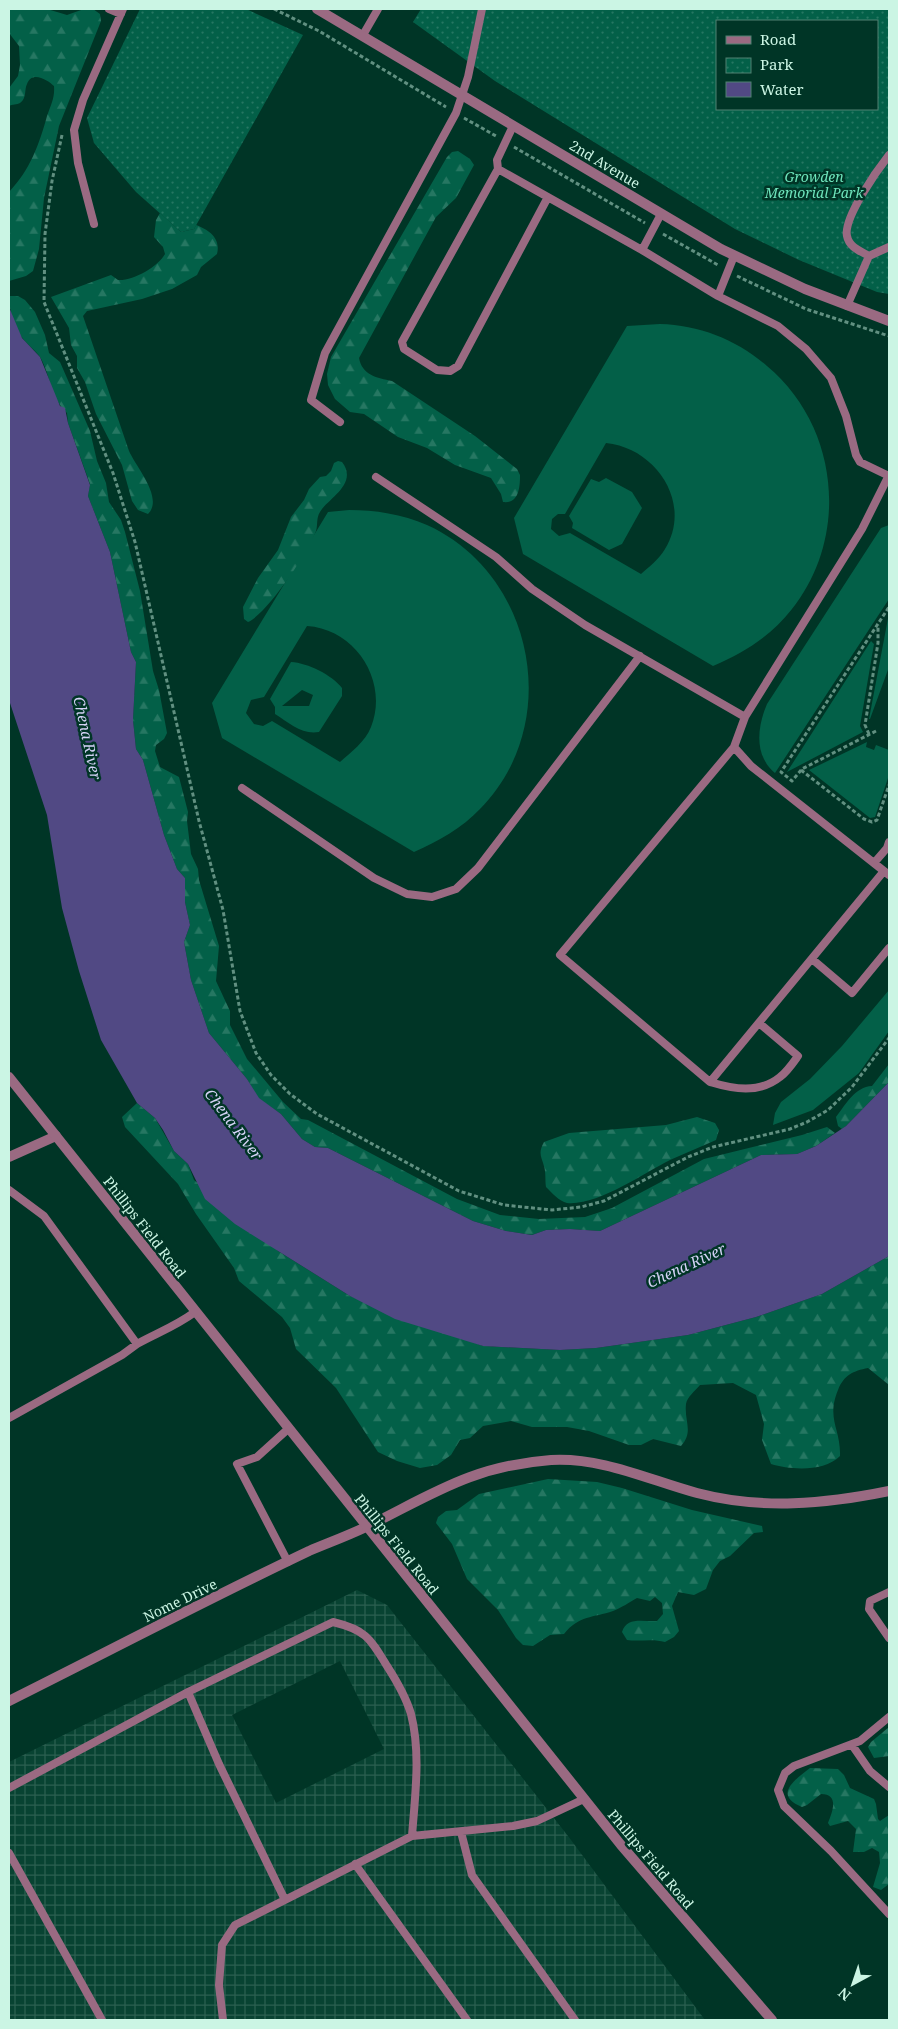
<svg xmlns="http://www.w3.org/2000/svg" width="898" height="2029" viewBox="0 0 898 2029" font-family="'Noto Serif',serif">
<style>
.industrial{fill:url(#industrial-grid);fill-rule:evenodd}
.grass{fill:#036048;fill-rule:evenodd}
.forest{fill:url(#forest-firs)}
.park{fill:url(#park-dots);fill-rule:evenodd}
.water{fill:#514984}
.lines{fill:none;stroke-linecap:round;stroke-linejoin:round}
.path{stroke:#619081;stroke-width:3;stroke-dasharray:4 2.5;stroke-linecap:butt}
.service{stroke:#9a6a82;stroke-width:8}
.minor{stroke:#9a6a82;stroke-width:10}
.tertiary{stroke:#9a6a82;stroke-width:10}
.labels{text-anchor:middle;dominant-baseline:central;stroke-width:5;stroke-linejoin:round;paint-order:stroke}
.street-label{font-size:14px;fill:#cbf5e4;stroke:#003526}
.park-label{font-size:14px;font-style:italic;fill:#6de4bb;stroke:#003526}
.water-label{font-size:15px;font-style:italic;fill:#d4d2f6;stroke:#003526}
</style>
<defs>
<pattern id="industrial-grid" width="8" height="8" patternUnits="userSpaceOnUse" patternTransform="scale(1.25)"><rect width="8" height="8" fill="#084332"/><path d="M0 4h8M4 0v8" fill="none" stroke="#2b5f50"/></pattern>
<pattern id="forest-firs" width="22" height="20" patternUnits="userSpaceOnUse" patternTransform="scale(1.25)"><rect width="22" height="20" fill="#036048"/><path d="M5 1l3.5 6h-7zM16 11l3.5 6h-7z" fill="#267762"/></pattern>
<pattern id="park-dots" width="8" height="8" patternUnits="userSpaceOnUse" patternTransform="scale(1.25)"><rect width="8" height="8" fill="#036048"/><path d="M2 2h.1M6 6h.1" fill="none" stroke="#267762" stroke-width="1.8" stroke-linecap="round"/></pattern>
</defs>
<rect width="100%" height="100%" fill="#003526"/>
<!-- industrial -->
<path class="industrial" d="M357 1590 387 1605 568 1836 705 2020H9V1762ZM340 1661 384 1749 276 1803 232 1715Z"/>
<!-- grass -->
<path class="grass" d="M660 324C700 325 737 340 767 366 839 426 850 536 792 609 771 636 744 653 713 666L523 554 514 518 627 326ZM606 443C656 448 693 503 665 549 659 559 649 567 641 574L570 533 559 536 551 529 552 519 558 514H565Z
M606 478 632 492 642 508 622 544 609 550 572 528 573 523 569 516 591 479 599 482Z
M349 510C375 510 402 514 427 525 535 574 564 724 480 809 462 828 439 841 414 852L222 738 212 703 328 512ZM307 626C356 629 389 682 371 727 365 742 351 752 340 762L272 721 263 726 254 724 246 713 251 700 264 697Z
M889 525V599L775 773C754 756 757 727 767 704L881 528Z
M889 613V667L870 719H869Z
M871 641 874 644 860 726 863 732 787 772Z
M291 662C308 663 332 675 342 688V696L319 732C302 735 289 723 275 714V707L270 699ZM302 690 313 695 309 706H282Z
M867 742 866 747 874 750 876 745 889 750V775L875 817 870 818 809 770Z
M889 990V1031L859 1073 813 1110 773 1125 775 1113 781 1102 810 1079 842 1046Z"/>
<!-- forest -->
<path class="forest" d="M9 9H47L67 15 84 9H93L100 14 101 21 59 126 44 198 39 249 33 271 26 276 9 281V192C30 170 39 145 47 116 51 105 55 97 54 86 48 80 32 70 27 84 24 90 27 98 20 103 17 105 12 104 9 106V88L18 76 20 65 19 46 9 33Z
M458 151 470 159 474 165 456 198 436 217 359 358C362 375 377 378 392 381L475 436 517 469 520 475C520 487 519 504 503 502L501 494 491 478 455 465 427 448 398 437 364 414 350 412 335 399 328 385 327 374 331 357 447 157 452 152Z
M160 213 181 232 194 229 196 225C209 230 221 238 217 254L201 267 197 275 172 289 142 299 87 311 83 316 129 451C136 467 164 498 148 514L138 510 132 501 122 465 96 414 85 382 77 368V356L71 345 69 328 51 297 111 275 118 280C133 281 158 267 165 254L163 247 154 237 156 220Z
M9 296H18L25 300 35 312 45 335 49 353 60 362 90 431 97 461 106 483 109 502 121 520 125 532 140 591 153 671 159 690 167 733 164 739 156 745 155 751 160 767 179 777 188 812 187 821 191 854 198 869 199 880 219 946 216 981 230 1011V1025L247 1059 283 1102 301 1119 308 1120 457 1199 500 1215 539 1219 585 1217 612 1208 704 1159 802 1135 827 1127 835 1133 816 1146 797 1154 761 1155 600 1231 570 1229 546 1230 532 1235 506 1231 473 1221 328 1148 315 1147 302 1139 281 1114 258 1098 247 1079 209 1033 191 980 184 942 190 925 185 902V878L177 869 164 835 143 760 136 749 133 720 136 662 131 652 110 552 88 496 90 484 68 423 67 413C50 397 51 376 40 357 36 351 29 346 24 340 14 329 9 310 9 296Z
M338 461 342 462C359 484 327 499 320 512 316 518 318 525 316 531 308 552 268 613 248 622L244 619 243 607 258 578 278 550 291 517 304 500 309 489 320 477 326 476 331 471 334 463Z
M889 1064V1082L846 1126 842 1129 838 1126 836 1117C846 1104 855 1087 872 1086Z
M137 1103 155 1118 174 1151 188 1164 194 1180 278 1251 350 1296 483 1346 560 1350 596 1348 688 1335 756 1317 822 1294 889 1256V1385L868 1368C853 1371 844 1375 838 1390 826 1419 841 1429 840 1456 824 1472 791 1470 771 1464L762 1440 764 1424 756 1395 733 1383 700 1385C695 1391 687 1397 686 1404 684 1421 694 1432 681 1446L653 1439 641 1445H629L589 1431 567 1427H532L511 1421 483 1426 470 1438 460 1440 451 1455 437 1465 420 1468 397 1461 378 1452 336 1388 296 1349 290 1328 282 1317 239 1281 234 1268 196 1214 178 1184 125 1127 122 1117Z
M697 1117 715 1123 719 1130 716 1140C701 1147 685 1153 670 1160 644 1173 597 1206 567 1203 559 1201 552 1193 546 1187 545 1181 546 1172 544 1166 541 1156 538 1153 544 1142L569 1133 666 1125Z
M548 1479 597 1482 622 1488 692 1510 762 1526 763 1532 754 1533 730 1556 720 1561 713 1570 706 1589 694 1595 678 1592 672 1606 679 1631 674 1637 665 1642C652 1638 640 1642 627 1640L622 1632C627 1616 643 1622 657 1621L663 1614 662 1603 655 1597 650 1601 637 1598C630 1602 621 1608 613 1611 593 1618 579 1615 564 1634L550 1635 533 1646 523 1645 516 1638 498 1610 467 1579 452 1544 436 1523 438 1517 446 1511 457 1510 479 1494Z
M889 1727V1756L874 1758 868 1747 871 1742Z
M810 1768 838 1769 844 1775 850 1788 874 1799 876 1804 878 1819 880 1821 889 1815V1884L881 1890 873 1887 880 1863 879 1852 872 1848 864 1852H853L856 1829 848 1821 830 1826 828 1823C832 1813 840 1794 821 1794L807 1805 802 1807C772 1795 796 1779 810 1768Z"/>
<!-- park -->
<path class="park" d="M140 9H246L303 35 194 229 181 232 136 192 94 143 87 118Z
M421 9H889V294L877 292 799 260 735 229 495 81 413 22ZM717 21H877V109H717Z"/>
<!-- water -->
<path class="water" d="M9 307 22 338 40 357 60 406 65 408 68 423 90 485 88 496 110 552 131 652 136 662 133 720 136 749 143 760 164 835 177 869 185 878V902L190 925 184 942 191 980 209 1033 247 1079 259 1098 281 1114 302 1139 315 1147 328 1148 473 1221 506 1231 532 1235 546 1230 570 1229 600 1231 761 1155 797 1154 816 1146 846 1126 889 1082V1256L822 1294 756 1317 688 1335 596 1348 560 1350 483 1346 395 1319 350 1296 235 1224 205 1199 188 1164 174 1151 163 1130 155 1118 137 1103 101 1040 79 971 62 908 47 815 9 700Z"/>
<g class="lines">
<!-- path -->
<path class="path" d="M274 9 319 31 446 107
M464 118 496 136
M62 135 52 181 45 234 44 302 113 473 135 542 199 821 223 910 240 1011 256 1053 271 1075 290 1094 317 1114 459 1191 504 1205 552 1210 581 1207 604 1201 688 1157 713 1147 790 1129 807 1122 828 1110 852 1087 889 1038
M514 147 645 223
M663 234 718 265
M737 276 806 309 889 336
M876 731 802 769 792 781 781 772 889 607
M869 734 865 725 878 643V625
M801 770 864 819 872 822 877 820 889 785"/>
<!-- service -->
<path class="service" d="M109 9 121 14
M363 35 378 9
M513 126 497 160 498 169 642 250 718 296 778 326 806 349 831 378 846 416 856 455 860 462 889 476
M498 169 402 342 404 349 437 370 450 371 458 366 548 197
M94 224 78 163 74 130 83 100 123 9
M642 250 661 214
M869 256C860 251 849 247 847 236 843 218 878 169 889 155
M718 296 734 256
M847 306 869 256 889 247
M340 422 311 400 325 353 456 113 468 77 482 9
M889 475 862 529 745 717 734 747 751 766 889 875
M376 477 496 557 532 589 585 625 745 717
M734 747 560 955 710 1082C733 1089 759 1094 780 1077 787 1072 793 1063 798 1056L759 1023
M242 788 374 878 407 894 432 897 456 889 478 868 640 656
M874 863 887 848 889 842
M812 959 852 993 889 948
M710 1082 884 871
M9 1190 44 1216 137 1344C157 1333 176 1326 195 1312
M9 1418 122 1355 137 1344
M288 1562 237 1464 257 1457 288 1429
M889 1592 870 1601 869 1609 889 1638
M188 1692 219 1764 285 1900
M889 1717 860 1741 794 1766 785 1773 778 1790 784 1806 831 1851 889 1914
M852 1745 870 1771 889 1787
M9 1788 188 1692 333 1622C366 1630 370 1638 387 1666 396 1680 406 1697 411 1714 421 1753 415 1796 412 1836
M461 1832 472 1875 575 2020
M9 1853 102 2020
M355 1864 467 2020
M223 2020 219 1985 222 1945 235 1925 412 1836 513 1826 537 1821 584 1799"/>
<!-- minor -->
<path class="minor" d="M9 1157 56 1136
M9 1701C109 1651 208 1599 309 1551 328 1543 347 1536 366 1527 433 1494 472 1466 551 1460 602 1457 649 1480 697 1493 762 1510 825 1504 889 1491"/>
<!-- tertiary -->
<path class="tertiary" d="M317 9 721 249 805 289 889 321
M9 1077 621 1845 772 2020"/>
</g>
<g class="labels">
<!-- street labels -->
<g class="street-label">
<text transform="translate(605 164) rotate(31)">2nd Avenue</text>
<text transform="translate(145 1227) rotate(52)">Phillips Field Road</text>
<text transform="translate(397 1544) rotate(51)">Phillips Field Road</text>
<text transform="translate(180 1600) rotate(-26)">Nome Drive</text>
<text transform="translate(651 1859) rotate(50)">Phillips Field Road</text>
</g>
<!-- park labels -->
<g class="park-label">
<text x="814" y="176">Growden<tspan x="814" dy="16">Memorial Park</tspan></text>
</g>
<!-- water labels -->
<g class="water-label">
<text transform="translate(88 738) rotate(78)">Chena River</text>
<text transform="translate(234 1124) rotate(53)">Chena River</text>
<text transform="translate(686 1265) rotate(-25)">Chena River</text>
</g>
</g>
<!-- border -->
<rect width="898" height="2029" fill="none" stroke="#cbf5e4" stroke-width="20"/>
<!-- legend -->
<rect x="716" y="20" width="162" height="90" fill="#003526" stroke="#518272"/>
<rect x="726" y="36" width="25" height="8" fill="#9a6a82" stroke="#518272"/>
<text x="760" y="45" font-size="15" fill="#cbf5e4">Road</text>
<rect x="726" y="58" width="25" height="15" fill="url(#park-dots)" stroke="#518272"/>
<text x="760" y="70" font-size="15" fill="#cbf5e4">Park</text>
<rect x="726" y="82" width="25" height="15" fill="#514984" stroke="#518272"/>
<text x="760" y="95" font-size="15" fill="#cbf5e4">Water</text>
<!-- north arrow -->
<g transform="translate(853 1984) rotate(220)" stroke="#003526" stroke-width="4" paint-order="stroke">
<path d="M0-4L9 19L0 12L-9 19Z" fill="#cbf5e4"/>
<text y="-8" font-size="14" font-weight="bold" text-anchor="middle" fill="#cbf5e4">N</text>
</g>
</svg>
